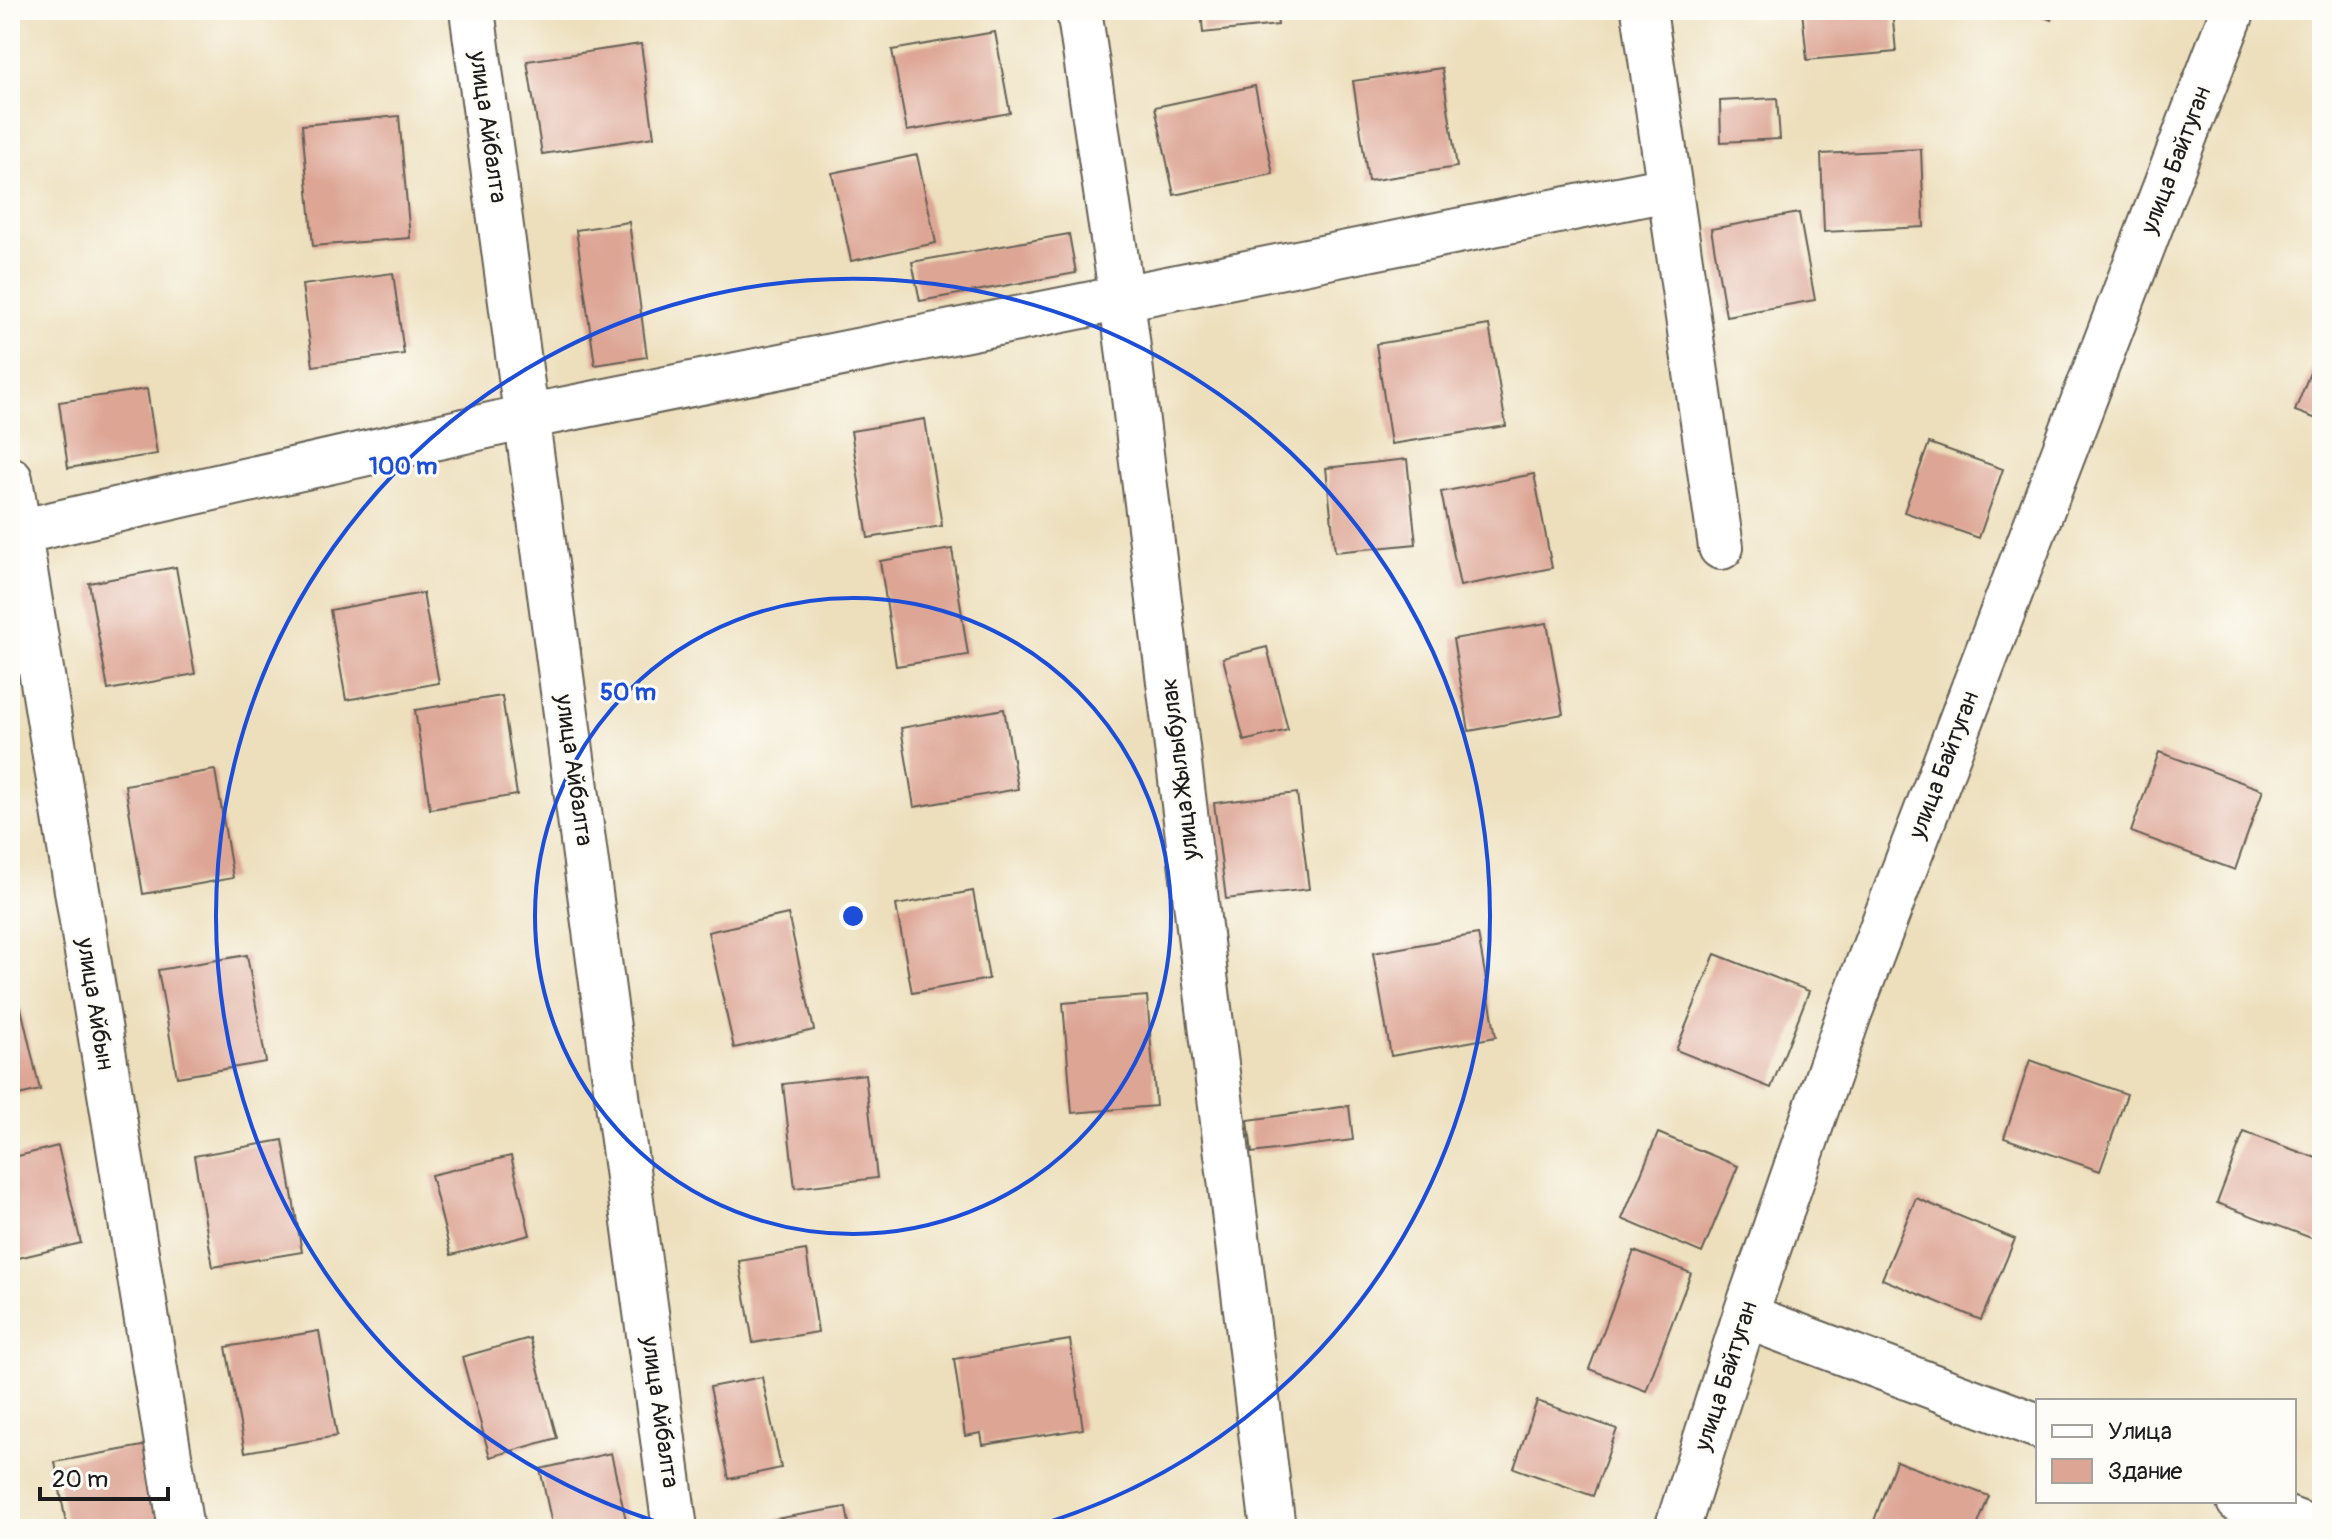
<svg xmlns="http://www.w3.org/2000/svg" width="2332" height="1539" viewBox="0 0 2332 1539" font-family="Pangolin,sans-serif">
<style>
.building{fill:#dda594}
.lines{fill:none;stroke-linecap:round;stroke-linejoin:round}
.street-casing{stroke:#656054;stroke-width:48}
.street{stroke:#fff;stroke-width:44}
.ring{fill:none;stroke:#1d4ed8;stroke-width:4}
.labels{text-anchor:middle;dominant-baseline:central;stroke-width:6;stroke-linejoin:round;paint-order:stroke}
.street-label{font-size:24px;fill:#1c1c1c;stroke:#fdfcf7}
.centre{fill:#1d4ed8;stroke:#fdfcf7;stroke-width:4}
.ring-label{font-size:24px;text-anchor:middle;font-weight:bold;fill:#1d4ed8;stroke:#fdfcf7;stroke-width:6;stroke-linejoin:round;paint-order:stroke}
</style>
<rect width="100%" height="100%" fill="#fdfcf7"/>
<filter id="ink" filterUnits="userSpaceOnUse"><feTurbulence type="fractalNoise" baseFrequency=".0125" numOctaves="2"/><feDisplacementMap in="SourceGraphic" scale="16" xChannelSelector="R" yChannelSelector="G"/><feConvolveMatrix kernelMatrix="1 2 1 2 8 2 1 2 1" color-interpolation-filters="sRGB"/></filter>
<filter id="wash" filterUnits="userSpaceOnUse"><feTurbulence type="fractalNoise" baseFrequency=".006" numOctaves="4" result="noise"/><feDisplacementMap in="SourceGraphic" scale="32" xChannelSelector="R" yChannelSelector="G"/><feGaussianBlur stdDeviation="1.8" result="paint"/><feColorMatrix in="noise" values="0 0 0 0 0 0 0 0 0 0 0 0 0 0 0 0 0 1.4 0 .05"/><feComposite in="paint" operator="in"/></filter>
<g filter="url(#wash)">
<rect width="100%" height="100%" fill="#eddfbc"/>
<g id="blocks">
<!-- building -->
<path class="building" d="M1201 10H1276L1278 25 1203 33Z
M1802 10H1892L1896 52 1807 60Z
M2028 10H2055L2051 20Z
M995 32 1010 113 907 131 892 50Z
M641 44 654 137 542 154 527 61Z
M1442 68 1457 167 1368 181 1353 81Z
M1255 86 1273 174 1174 195 1155 107Z
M1777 98 1780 139 1721 142 1720 101Z
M399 116 410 238 313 246 302 125Z
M1921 149 1924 227 1824 232 1821 154Z
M917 155 936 243 851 261 832 173Z
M1799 213 1815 300 1726 316 1711 229Z
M629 222 647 357 595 365 576 230Z
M1069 234 1076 273 920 301 912 262Z
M393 273 404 354 313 366 302 285Z
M1489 325 1506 426 1391 444 1376 344Z
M2320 347 2322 348V421L2295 411Z
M147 389 157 454 68 468 59 402Z
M925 419 942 526 868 538 851 431Z
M1929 443 2003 469 1979 538 1904 512Z
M1407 459 1416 544 1335 552 1326 468Z
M1534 474 1552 568 1460 586 1441 492Z
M952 549 968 655 896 666 880 561Z
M176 567 195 674 108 690 89 583Z
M423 593 439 683 346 700 330 610Z
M1547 623 1563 714 1469 731 1453 639Z
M1267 647 1288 730 1244 741 1223 658Z
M502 696 517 795 430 809 415 710Z
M1004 709 1018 789 914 807 901 728Z
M2159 752 2263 790 2235 870 2131 832Z
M215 770 233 878 143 894 125 785Z
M1297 793 1309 889 1226 899 1214 803Z
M973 891 989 979 912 993 896 905Z
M788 914 814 1030 734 1048 708 932Z
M1478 934 1496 1037 1391 1056 1373 953Z
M1715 954 1809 991 1771 1088 1676 1050Z
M247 955 266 1062 177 1077 158 970Z
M1147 996 1156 1106 1072 1113 1063 1003Z
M21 1008 40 1090 10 1097V1010Z
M2030 1060 2127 1094 2100 1171 2004 1138Z
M865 1074 877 1178 795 1188 783 1084Z
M1349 1106 1353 1140 1252 1153 1248 1120Z
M2244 1132 2322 1160V1242L2217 1203Z
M1658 1133 1738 1166 1702 1253 1622 1219Z
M283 1140 302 1252 213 1267 194 1156Z
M58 1146 81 1243 10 1260V1158Z
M511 1156 530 1235 451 1255 431 1175Z
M1916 1198 2015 1239 1981 1320 1882 1279Z
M806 1250 818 1332 753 1343 739 1261Z
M1634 1251 1691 1273 1646 1391 1589 1369Z
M319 1331 337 1436 245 1452 226 1347Z
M530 1338 557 1438 490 1457 462 1357Z
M1070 1340 1083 1429 983 1445 981 1433 965 1436 954 1359Z
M762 1377 781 1468 729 1479 710 1387Z
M1537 1401 1617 1429 1593 1496 1514 1468Z
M148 1445 163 1529H67L55 1462Z
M611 1453 628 1529H553L540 1469Z
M1896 1461 1989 1496 1976 1529H1871Z
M846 1507 850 1529H777L775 1519Z"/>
</g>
</g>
<g filter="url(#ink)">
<use href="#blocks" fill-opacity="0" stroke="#656054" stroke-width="2"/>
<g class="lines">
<!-- street casing -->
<g class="street-casing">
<path id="street" d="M472 10 675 1529
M1079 10 1122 299 1273 1529
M1644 10 1721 547
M10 479 181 1529
M10 534 526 417 1668 189
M1745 1316 2038 1426
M2239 1501 2314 1529
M1677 1529 1745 1316 1849 1014 2233 10"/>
</g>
<!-- street -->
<use href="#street" class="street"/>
</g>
</g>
<!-- distance rings -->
<g class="ring">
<circle cx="853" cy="916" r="318"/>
<path d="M677 1528A637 637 0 1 1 1029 1528"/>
</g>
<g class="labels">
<!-- street labels -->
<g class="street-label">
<text transform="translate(488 127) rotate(82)">улица Айбалта</text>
<text transform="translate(2176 160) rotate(-69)">улица Байтуган</text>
<text transform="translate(1944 765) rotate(-69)">улица Байтуган</text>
<text transform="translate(1180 769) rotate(-97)">улица Жылыбулак</text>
<text transform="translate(574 770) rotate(82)">улица Айбалта</text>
<text transform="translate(95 1004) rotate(81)">улица Айбын</text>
<text transform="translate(1726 1376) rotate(-72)">улица Байтуган</text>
<text transform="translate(660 1412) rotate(82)">улица Айбалта</text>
</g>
</g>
<circle cx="853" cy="916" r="12" class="centre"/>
<g class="ring-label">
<text x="403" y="474">100 m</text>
<text x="628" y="700">50 m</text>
</g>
<!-- margin -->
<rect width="2332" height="1539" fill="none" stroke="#fdfcf7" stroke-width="40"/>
<!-- legend -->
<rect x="2036" y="1399" width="260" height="104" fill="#fdfcf7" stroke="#a3a29f" stroke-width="2"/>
<rect x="2052" y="1425" width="40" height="12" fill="#ffffff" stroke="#a3a29f" stroke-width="2"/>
<text x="2108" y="1439" font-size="24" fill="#1c1c1c">Улица</text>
<rect x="2052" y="1459" width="40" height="24" fill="#dda594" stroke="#a3a29f" stroke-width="2"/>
<text x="2108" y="1479" font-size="24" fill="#1c1c1c">Здание</text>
<!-- scale -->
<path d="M40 1487v12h128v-12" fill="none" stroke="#1c1c1c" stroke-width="4"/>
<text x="52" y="1487" font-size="24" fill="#1c1c1c" stroke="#fdfcf7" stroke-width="6" paint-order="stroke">20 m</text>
</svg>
